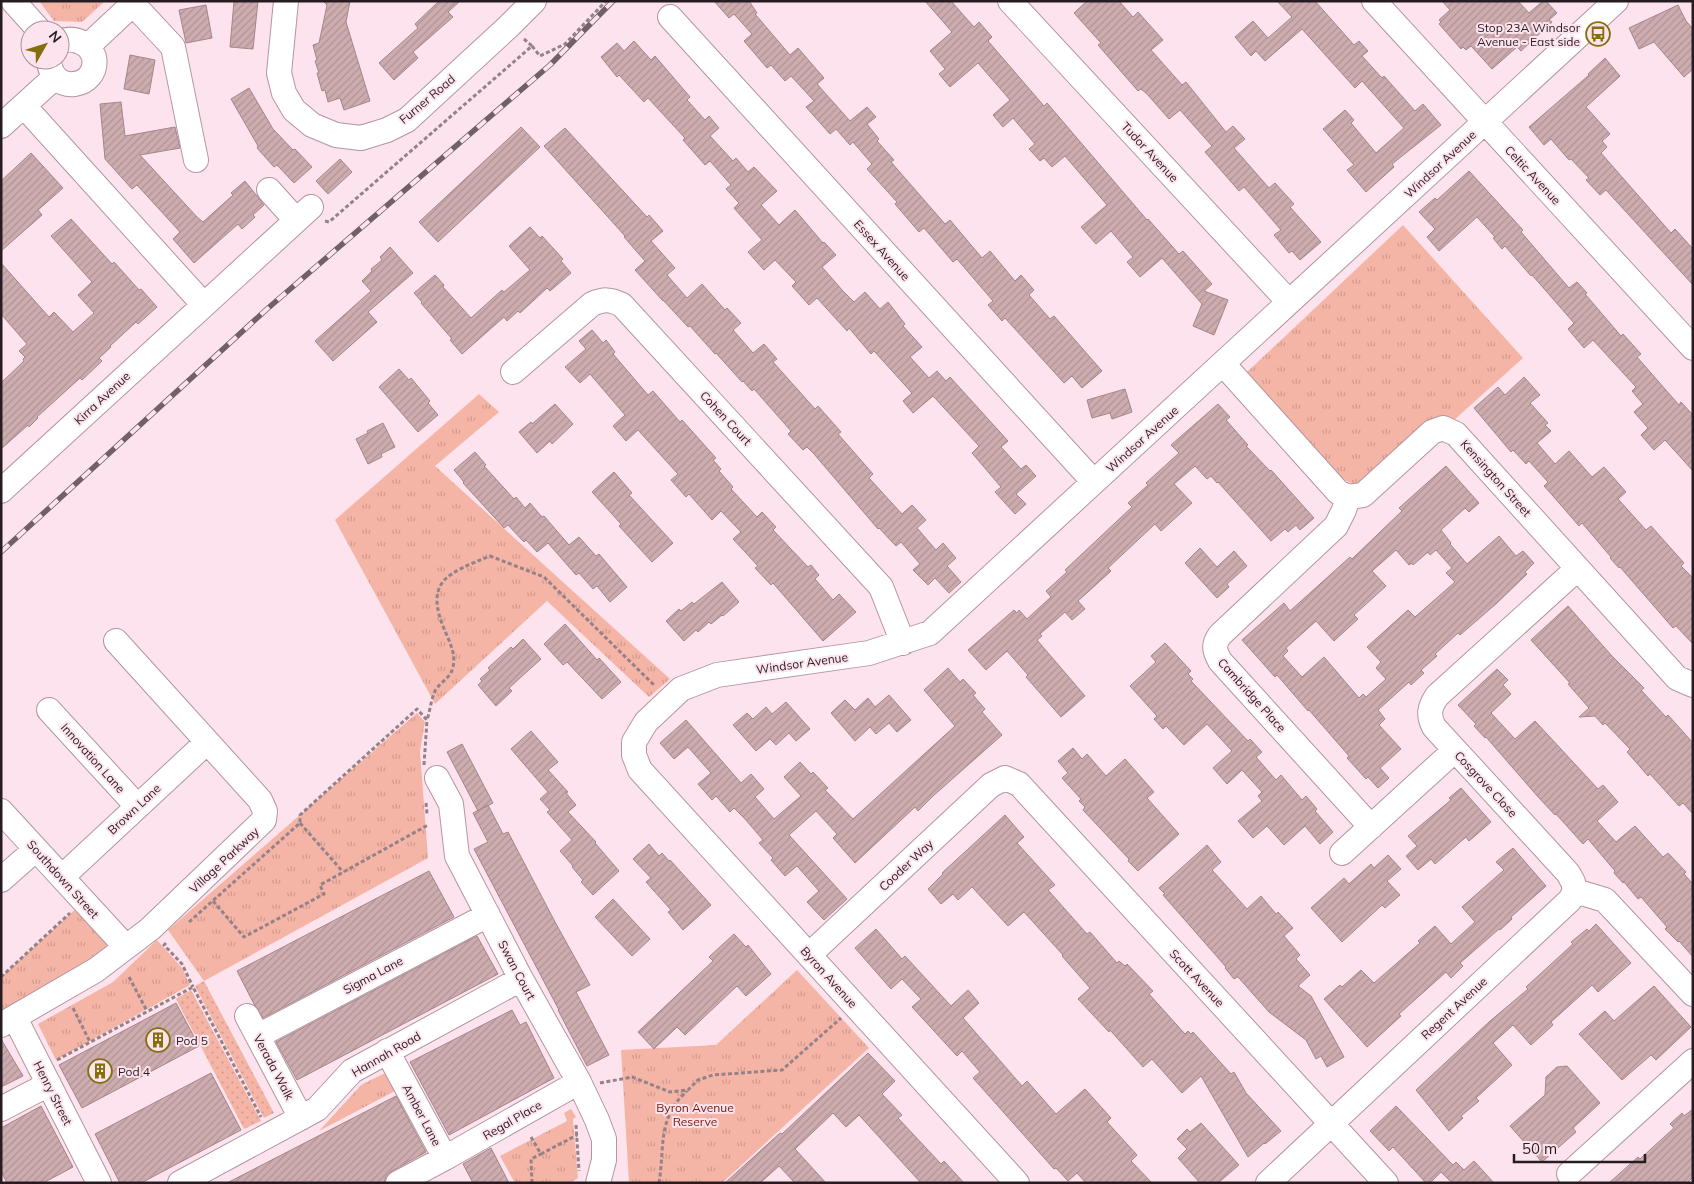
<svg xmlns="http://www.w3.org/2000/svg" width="1694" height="1184" viewBox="0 0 1694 1184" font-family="Mulish,sans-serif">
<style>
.grass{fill:url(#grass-dots)}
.park{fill:url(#park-tufts)}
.building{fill:url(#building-hatch);stroke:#a58588;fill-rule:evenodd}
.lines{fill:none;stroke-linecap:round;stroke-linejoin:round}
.minor-casing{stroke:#b295a1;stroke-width:26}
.path{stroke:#948189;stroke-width:3;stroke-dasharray:4 2.5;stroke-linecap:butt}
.minor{stroke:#fff;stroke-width:24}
.rail-casing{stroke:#716067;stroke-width:5.5}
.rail{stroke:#fde3ed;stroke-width:4;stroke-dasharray:11;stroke-linecap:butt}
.labels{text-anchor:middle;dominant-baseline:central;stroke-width:4;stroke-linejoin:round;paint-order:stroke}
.poi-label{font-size:12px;fill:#271c21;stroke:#fde3ed;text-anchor:start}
.street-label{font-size:12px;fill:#271c21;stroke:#fde3ed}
.park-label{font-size:12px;fill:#6f1807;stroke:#fde3ed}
</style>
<defs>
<pattern id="grass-dots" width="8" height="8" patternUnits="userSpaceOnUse" patternTransform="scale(1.25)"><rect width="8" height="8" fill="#f5b5a6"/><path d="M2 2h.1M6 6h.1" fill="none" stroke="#d29b8f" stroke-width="1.8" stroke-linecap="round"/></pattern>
<pattern id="park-tufts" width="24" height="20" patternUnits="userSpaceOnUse" patternTransform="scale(1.25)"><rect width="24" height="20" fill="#f5b5a6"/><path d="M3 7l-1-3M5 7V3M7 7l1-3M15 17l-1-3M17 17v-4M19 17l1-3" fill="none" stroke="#d29b8f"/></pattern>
<pattern id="building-hatch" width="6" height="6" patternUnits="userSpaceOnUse" patternTransform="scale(1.25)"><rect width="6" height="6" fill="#cdacaf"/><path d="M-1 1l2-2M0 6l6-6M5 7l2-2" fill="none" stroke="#b09396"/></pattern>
</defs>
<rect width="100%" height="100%" fill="#fde3ed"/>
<!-- grass -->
<path class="grass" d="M204 981 274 1113 264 1118 195 986Z
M191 990 261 1121 244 1129 176 999Z"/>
<!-- park -->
<path class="park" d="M39 1H105L82 22 54 21Z
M1403 225 1523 358 1453 421 1361 484C1353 484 1348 483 1341 477L1246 373Z
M479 394 499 412 435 466 670 679 649 697 547 601 435 704 335 520Z
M417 713 425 722 420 751 428 858 204 981 168 930Z
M79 906 111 946 109 957 1 1017V977Z
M157 940 182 968 190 985 56 1060 38 1024 113 982Z
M797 970 869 1048 722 1183H629L621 1050 716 1045Z
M385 1073 395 1091 319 1131 361 1085Z
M571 1109 576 1117 573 1119 578 1178 570 1183H515L500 1156 567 1121 564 1113Z"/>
<!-- building -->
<path class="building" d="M234 1H258L253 49 230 47Z
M323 1H350L346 22 370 101 344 110 340 98 328 102 325 90 322 91 317 73H319L315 61 317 60 313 45 319 43 327 5Z
M439 1H460L448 12 453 17 413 52 418 58 394 80 379 63 418 28 415 24Z
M714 1H749L757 13 755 14 790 55 798 48 824 78 817 84 850 121 867 107 876 117 867 124 879 139 877 141 894 160 891 162 945 224 950 220 982 258 990 251 1015 281 1021 275 1034 290 1029 295 1050 319 1054 316 1102 371 1082 388 1072 376 1064 383 1005 318 1002 321 988 305 993 301 957 259 953 262 924 228 919 232 895 204 897 202 867 169 872 164 853 142 850 145 836 129 830 134 806 107 814 101 791 76 785 81 771 65 767 68 744 41 752 34 734 14 729 18Z
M925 1H951L974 27 979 22 992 37 988 41 1044 106 1047 103 1147 220 1148 219 1179 254 1183 251 1212 284 1204 291 1228 300 1214 335 1193 326 1202 304 1162 258 1140 277 1127 262 1133 257 1111 231 1096 244 1081 227 1107 205 1065 156 1052 167 1044 158 1040 161 1029 149 1035 144 1013 118 1003 127 993 115 1010 100 978 63 950 87 939 74 945 69 930 51 952 32Z
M1087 1H1119L1133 17 1138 12 1163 40 1151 50 1182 85 1186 82 1226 132 1233 126 1245 139 1234 148 1269 188 1275 183 1294 204 1290 207 1321 242 1300 260 1292 251 1289 253 1274 235 1281 230 1244 187 1239 191 1205 152 1212 146 1180 110 1169 119 1147 94 1141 89 1138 91 1098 45 1101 43 1074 13Z
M1277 1H1315L1354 45 1359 41 1368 51 1362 56 1382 78 1384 76 1415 111 1423 104 1441 125 1392 164 1394 167 1366 192 1347 170 1354 165 1323 129 1345 110 1354 120 1351 123 1376 153 1404 128 1362 81 1355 88 1302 29 1265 61 1256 51 1251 56 1235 37 1253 21 1268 38 1292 17Z
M1442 1H1518L1529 13 1543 1H1546L1557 13 1549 20 1552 22 1521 51 1517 47 1492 69 1471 46 1466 50 1463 47 1461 49 1439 24 1441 22 1439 20 1450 10Z
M206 5 212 38 186 43 179 10Z
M1678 5 1686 21 1693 29V69L1684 77 1654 42 1639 49 1629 28Z
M634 41 651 60 655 56 690 97 687 100 705 120 709 116 719 128 710 136 733 161 736 158 748 172 754 167 777 191 761 205 779 225 795 210 823 243 824 242 836 255 822 267 843 291 854 302 865 292 880 309 888 302 905 324 903 326 922 347 910 357 929 378 937 371 946 381 950 377 1008 441 1001 447 1021 469 1026 465 1036 476 1016 494 1026 504 1015 514 995 492 1001 487 972 453 979 446 933 396 913 413 903 401 912 393 874 351 871 354 849 328 847 331 817 298 809 305 792 286 796 282 775 260 764 270 748 252 762 240 734 208 739 203 726 189 731 185 710 161 705 165 683 140 685 138 648 98 644 102 619 75 617 77 601 57 617 43 624 51Z
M130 55 155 60 149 94 124 89Z
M1605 58 1620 76 1586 107 1610 134 1602 141 1607 147 1601 153 1671 233 1675 229 1693 249V285L1606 190 1600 195 1586 180 1589 178 1571 159 1569 160 1551 139 1544 145 1529 127 1589 75 1588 74Z
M249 88 273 129 293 150 295 149 312 167 294 183 277 165 274 167 257 148 258 146 231 99Z
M121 102 125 136 175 127 180 148 140 155 197 217 203 222 233 195 231 193 245 181 264 205 253 215 255 217 242 229 238 224 194 263 173 239 180 232 137 185 132 189 105 159 100 104Z
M521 127 540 147 438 242 419 222Z
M565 128 647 217 649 215 663 231 651 241 675 268 667 275 687 298 702 284 725 310 727 308 741 323 733 330 753 353 764 344 777 359 773 362 815 409 818 406 841 432 838 434 873 474 869 478 902 514 912 505 926 520 917 528 936 550 943 543 956 558 947 566 961 582 949 593 935 578 928 585 913 570 920 564 901 542 896 546 879 528 878 529 814 454 807 447 803 450 788 434 791 431 754 389 752 391 743 381 742 382 716 353 715 354 690 326 688 327 663 300V301L635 270 645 261 624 237 625 236 544 146Z
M31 153 63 188 38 210 42 215 1 251V181Z
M340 159 352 172 328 194 316 181Z
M1469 171 1523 230 1521 232 1569 288 1577 282 1587 293 1585 294 1621 336 1623 334 1641 354 1637 357 1679 405 1681 402 1693 415V471L1665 440 1654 450 1641 435 1648 428 1634 412 1643 404 1632 391 1636 387 1593 340 1584 348 1568 329 1574 323 1532 275 1531 276 1505 246 1502 249 1493 238 1495 237 1477 217 1439 251 1427 237 1435 229 1419 212 1435 198 1437 200Z
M71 219 112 264 114 262 139 290 141 289 157 307 138 324 136 322 110 346 111 347 99 358 102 361 82 380 80 378 37 417 38 418 29 427 28 425 1 449V383L24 361 23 359 25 357 19 351 27 344 1 314V263L49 317 54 312 73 332 94 313 78 295 92 282 51 236Z
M530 227 540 238 542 236 563 259 561 261 571 273 550 291 547 288 520 313 518 311 507 321 504 317 462 354 450 340 452 339 421 303 422 302 414 293 435 275 444 285 443 287 471 318 502 290 504 292 530 270 509 246Z
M390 247 413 273 368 312 377 322 333 361 315 341 371 291 362 281 372 271 371 269 382 260 380 257Z
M592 330 603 343 606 340 615 352 613 354 648 395 653 391 680 422 682 420 716 458 713 460 721 469 719 471 733 487 731 489 757 517 762 512 776 527 773 530 808 567 811 565 819 575 815 579 833 600 839 594 856 612 823 641 773 583 771 585 755 568 758 566 733 539 741 532 721 511 712 520 689 494 686 497 671 480 678 474 638 430 626 441 613 426 625 415 590 374 580 383 565 367 586 349 579 341Z
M399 369 409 380 411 378 430 401 428 403 438 415 418 432 379 387Z
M1524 377 1540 395 1530 403 1548 423 1545 425 1551 431 1537 443 1555 464 1569 451 1592 477 1604 467 1626 492 1618 499 1646 530 1651 526 1684 563 1681 566 1693 578V644L1676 626 1673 628 1620 567 1619 568 1610 558 1611 557 1582 523 1579 526 1553 496 1544 486 1548 482 1529 461 1526 464 1513 450 1511 452 1474 408 1498 387 1505 395Z
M1125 389 1132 412 1112 419 1110 413 1092 418 1087 400Z
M555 404 573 424 552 444 550 441 537 453 519 432 531 422 532 424Z
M1218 404 1230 417 1226 420 1248 445 1246 446 1270 471 1271 470 1314 518 1300 530 1296 525 1288 532 1285 529 1271 541 1218 482 1217 483 1211 476 1207 479 1195 466 1174 484 1192 503 1161 531 1155 524 1108 568 1111 571 1078 601 1085 609 1072 620 1065 612 1040 634 1042 636 1037 640 1085 696 1061 717 1026 677 1028 675 1007 651 986 670 968 650 1014 610 1017 613 1019 610 1027 619 1051 597 1046 591 1067 572 1065 570 1132 507 1128 503 1148 485 1146 483 1179 453 1171 445Z
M383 423 395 447 381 454 382 457 368 464 356 439 368 433 367 431Z
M475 452 486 465 484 466 514 499 516 497 525 508 530 503 542 517 544 516 569 545 579 537 596 556 599 554 627 587 610 602 597 586 593 589 579 573 576 575 548 543 537 552 526 540 524 542 508 525 504 528 463 483 464 482 454 470Z
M1446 466 1479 503 1469 512 1465 508 1441 530 1451 543 1450 544 1467 564 1499 536 1516 556 1523 551 1534 563 1525 572 1527 574 1497 603 1460 635 1458 633 1435 654 1437 656 1421 670 1424 673 1411 685 1409 682 1378 710 1385 719 1379 725 1401 749 1380 768 1389 778 1378 788 1368 777 1366 779 1347 758 1349 756 1309 710 1308 711 1277 675 1275 677 1242 640 1284 603 1290 611 1350 557 1352 559 1402 511 1399 508ZM1396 550 1409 565 1412 563 1413 565 1428 552 1430 555 1436 550 1452 568 1446 573 1455 582 1415 617 1408 610 1367 647 1381 662 1376 668 1386 679 1366 697 1363 694 1359 698 1324 657 1302 677 1283 656 1288 651 1286 648 1316 621 1334 641 1358 619 1354 615 1386 586 1372 571Z
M614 472 632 493 629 495 673 543 652 562 619 526 621 524 592 492Z
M1200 548 1217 567 1234 551 1247 566 1227 584 1229 587 1217 598 1185 563Z
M722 582 739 602 723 616 722 615 711 624 709 622 698 632 696 630 684 641 666 621 679 609 681 611 692 602 694 604Z
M1568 606 1611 655 1644 688 1641 690 1666 717 1668 715 1693 743V814L1683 803 1679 806 1650 774 1648 776 1627 752 1630 749 1605 723 1603 725 1595 716 1579 717 1589 708 1568 684 1570 683 1531 640Z
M565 624 597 660 599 658 621 682 602 699 567 662 563 665 544 644Z
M523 639 541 659 509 688 512 691 496 706 478 685 482 681 480 679 490 670 488 668 511 647 513 649Z
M1165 643 1191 671 1188 674 1193 679 1191 681 1248 741 1250 739 1262 752 1256 757 1276 780 1281 775 1302 800 1306 796 1317 809 1315 811 1333 832 1320 844 1305 826 1284 845 1267 826 1253 838 1238 821 1262 801 1258 796 1262 792 1242 770 1227 784 1213 768 1232 751 1207 724 1184 745 1166 726 1163 729 1154 719 1157 716 1130 686 1156 662 1151 656Z
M948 668 960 682 963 679 976 693 973 695 985 709 982 712 1002 735 933 796 918 811 915 807 855 863 833 838 837 834 816 811 789 835 847 899 824 920 807 902 819 891 797 866 785 876 771 860 773 858 759 843 763 840 745 819 734 808 730 812 716 796 712 800 698 784 711 773 688 747 674 759 660 743 686 720 741 783 751 774 764 789 755 797 774 819 801 796 784 777 800 762 811 774 813 772 828 788 825 790 853 819 955 726 924 690Z
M1497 669 1508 680 1503 685 1511 694 1491 713 1515 739 1535 721 1598 789 1603 785 1618 802 1597 821 1616 842 1635 826 1663 857 1668 853 1686 872 1684 874 1693 884V957L1679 941 1678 942 1665 929 1667 927 1641 897 1638 899 1624 882 1623 883 1614 873 1615 871 1588 839 1583 844 1556 814 1555 815 1539 798 1486 737 1485 738 1474 726 1476 724 1458 705Z
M889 695 911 720 897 732 889 723 876 734 870 727 855 741 831 713 845 700 855 710 868 698 875 707Z
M786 702 810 729 796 741 789 733 776 745 770 739 756 751 733 725 747 713 753 719 766 707 772 714Z
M531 731 558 762 548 770 568 792 566 793 576 805 568 812 596 842 595 843 619 871 593 895 581 882 583 880 572 867 573 866 560 851 572 840 547 812 550 810 540 799 548 792 511 749Z
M462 744 493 803 478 811 447 752Z
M1073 748 1082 759 1087 754 1106 776 1125 759 1154 792 1147 798 1179 834 1138 871 1128 861 1129 859 1083 810 1085 807 1079 801 1081 799 1062 778 1068 773 1058 761Z
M1461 788 1491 822 1469 841 1466 837 1435 864 1431 859 1418 870 1406 856 1417 846 1408 836 1451 800 1449 798Z
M488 805 503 834 508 832 555 922 590 985 576 992 609 1055 587 1066 558 1010H559L474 849 488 842 473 813Z
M1005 815 1024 837 1017 843 1055 885 1048 890 1087 934 1090 932 1117 963 1119 961 1125 966 1127 964 1153 991 1149 994 1185 1034 1188 1031 1191 1034 1193 1032 1231 1074 1234 1072 1246 1093 1281 1131 1265 1144 1264 1143 1248 1157 1201 1076 1182 1093 1152 1059 1143 1067 1110 1030 1109 1032 1078 999 1090 988 1062 956 1063 955 1024 912 1008 926 972 887 958 900 953 894 941 904 928 889 943 874 942 873Z
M649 844 659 856 662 853 669 861 670 860 711 905 683 930 668 912 671 910 646 882 651 878 633 859Z
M1207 845 1221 862 1212 870 1247 909 1261 896 1276 914 1278 912 1293 928 1284 936 1300 955 1296 959 1310 975 1298 986 1311 996 1344 1057 1327 1067 1321 1056 1316 1059 1306 1040 1269 1012 1238 977H1237L1234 979 1225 968 1226 967 1163 895 1165 894 1159 888Z
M1513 848 1546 886 1511 917 1512 919 1500 930 1499 929 1460 963 1463 966 1451 978 1446 972 1399 1014 1401 1016 1367 1047 1324 999 1340 985 1342 987 1361 970 1374 983 1420 943 1418 941 1435 926 1451 944 1475 922 1462 907 1504 870 1496 862Z
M1388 855 1401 869 1387 881 1400 895 1385 908 1382 905 1342 942 1311 908 1344 878 1349 884 1371 864 1374 868Z
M429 871 454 917 263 1018 254 1004 237 971Z
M613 899 650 939 632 956 595 917Z
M1596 924 1631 963 1598 992 1592 985 1551 1022 1553 1025 1531 1045 1513 1025 1493 1043 1512 1065 1476 1098 1479 1101 1461 1116 1463 1118 1449 1131 1416 1090 1489 1022 1528 989 1526 987 1573 944 1571 942 1587 929 1589 931Z
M876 929 902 959 905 956 951 1006 968 990 979 1003 963 1018 1022 1086 1027 1081 1056 1114 1085 1089 1111 1118 1107 1122 1137 1155 1131 1161 1152 1183H1086L1077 1173 1068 1181 1056 1168 1054 1169 973 1078 980 1072 962 1051 957 1056 912 1007 921 999 902 979 891 989 855 948Z
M734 934 746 947 748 945 771 974 746 996 737 986 685 1035 677 1027 654 1049 638 1032 713 961 709 957Z
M477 936 498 974 297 1080 276 1042Z
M1654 986 1691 1027 1656 1060 1651 1055 1622 1080 1579 1034 1605 1011 1614 1021Z
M176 1003 199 1046 82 1108 59 1065Z
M512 1010 520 1025 526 1022 554 1078 449 1135 410 1062Z
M1 1039 23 1076 1 1087Z
M868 1053 895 1081 882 1094 902 1115 898 1118 941 1164 944 1161 964 1183H921L859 1115 846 1127 833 1113 795 1149 826 1183H795L779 1166 760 1183H725L780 1133 782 1134Z
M1567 1066 1600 1103 1573 1128 1576 1132 1542 1162 1510 1126 1545 1095 1546 1077 1557 1067Z
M211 1073 241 1130 141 1183H120L95 1134Z
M396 1096 426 1152 392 1171 386 1176 384 1183H227Z
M41 1106 73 1167 43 1183H7L1 1171V1128Z
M1396 1106 1453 1165 1456 1162 1464 1170 1474 1161 1494 1183H1450L1451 1182 1441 1172 1430 1183H1426L1393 1147 1389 1151 1370 1131Z
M1693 1109V1177L1687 1183H1609L1638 1157 1640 1159 1674 1128 1670 1124 1682 1113 1684 1116Z
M1201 1123 1239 1165 1218 1183H1200L1178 1158 1187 1149 1177 1139 1187 1129 1190 1132Z
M491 1148 509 1183H473L463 1164Z"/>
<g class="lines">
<!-- minor casing -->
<g class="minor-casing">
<path id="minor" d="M13 1 39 30
M286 1 279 73 284 93 294 110 312 125 336 135 361 138 387 130 407 120 509 26 534 1
M1010 1 1289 302
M1374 1 1693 348
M133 4 173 47 196 160
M670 17 1094 482
M88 46 136 1
M49 60C51 97 100 88 94 57 92 52 90 48 86 45 77 39 69 38 60 42
M24 106 204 305
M1 126 54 78
M269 190 296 220
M1224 365 1338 492 1348 497 1363 495 1432 432 1443 428 1456 434 1677 678 1693 685
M513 372 592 304C604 299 610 299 622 305L881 587 903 643
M1 491 311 207
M1348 497 1344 510 1336 526 1220 635C1213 645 1214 650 1220 661L1371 827
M49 710 137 806
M437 778 451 804 457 856 521 979 579 1082 597 1120 604 1139V1160L598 1183
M1 811 126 947
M1342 853 1455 750
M62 877 207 742
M1 880 36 849
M1575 891 1573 882 1568 873 1434 727C1428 715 1429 708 1437 696L1577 569
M1575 891 1605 900 1693 994
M809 955 991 785 1005 778 1019 784 1386 1183
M247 1016 301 1118
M15 1018 99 1183
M1 1025 96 970 150 929 264 820 265 811 260 800 116 641
M258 1036 488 915
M387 1051 445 1158 398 1183
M1 1109 49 1084
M445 1158 579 1082
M1569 1174 1693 1061
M180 1183 317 1109 352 1071 521 979
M1017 1183 640 770 634 755V742L646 722 681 689 717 675 869 653 930 633 1616 1
M1268 1183 1570 900 1575 891"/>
</g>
<!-- path -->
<path class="path" d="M532 46 540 56 565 44 606 1
M325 221 329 222 532 46 524 39
M424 765 427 720
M426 803 427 814
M300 823 343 872
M213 901 244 937 324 894 320 885 428 825
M189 922 300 823V815L417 709 427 720C430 711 431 700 435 691 440 682 451 678 453 667 456 654 450 643 445 631 423 580 449 573 490 556L544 577 655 686
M166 943 164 945 182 964 193 987
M1 977 70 913
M129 977 147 1011
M73 1008 90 1042
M57 1060 193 987 261 1117
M600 1083 632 1077 670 1092 688 1090 698 1080 713 1075 782 1070 841 1018
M576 1125 579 1171
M531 1137 541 1154 577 1135
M532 1183 531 1159 541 1154
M659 1183C665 1146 657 1118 687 1091"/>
<!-- minor -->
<use href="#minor" class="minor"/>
<!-- rail casing -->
<g class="rail-casing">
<path id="rail" d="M1 552 267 309 550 65 613 1"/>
</g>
<!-- rail -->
<use href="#rail" class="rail"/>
</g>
<!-- icons -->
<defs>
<g id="bus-ring" transform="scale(1.25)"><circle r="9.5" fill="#fde3ed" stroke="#846f0d" stroke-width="1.5"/><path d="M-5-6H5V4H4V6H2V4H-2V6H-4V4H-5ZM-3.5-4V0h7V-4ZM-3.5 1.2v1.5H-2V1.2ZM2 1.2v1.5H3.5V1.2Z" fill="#846f0d"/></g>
<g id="building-ring" transform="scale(1.25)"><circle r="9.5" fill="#fde3ed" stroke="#846f0d" stroke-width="1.5"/><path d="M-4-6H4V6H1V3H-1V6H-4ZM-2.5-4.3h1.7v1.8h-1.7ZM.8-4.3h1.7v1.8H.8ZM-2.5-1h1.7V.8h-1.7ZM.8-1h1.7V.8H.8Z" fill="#846f0d"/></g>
</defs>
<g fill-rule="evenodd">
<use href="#bus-ring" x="1598" y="34"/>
<use href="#building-ring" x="158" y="1040"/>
<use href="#building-ring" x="100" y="1071"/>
</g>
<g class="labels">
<!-- poi labels -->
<g class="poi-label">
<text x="1580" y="27" text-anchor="end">Stop 23A Windsor<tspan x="1580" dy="14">Avenue - East side</tspan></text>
<text x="176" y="1040">Pod 5</text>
<text x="118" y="1071">Pod 4</text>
</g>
<!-- street labels -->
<g class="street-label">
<text transform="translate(427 99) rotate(-40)">Furner Road</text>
<text transform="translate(1150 152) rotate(47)">Tudor Avenue</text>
<text transform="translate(1440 164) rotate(-43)">Windsor Avenue</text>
<text transform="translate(1533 175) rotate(47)">Celtic Avenue</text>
<text transform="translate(882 250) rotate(48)">Essex Avenue</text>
<text transform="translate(102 398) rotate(-43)">Kirra Avenue</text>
<text transform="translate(726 418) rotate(47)">Cohen Court</text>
<text transform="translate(1142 439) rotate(-42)">Windsor Avenue</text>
<text transform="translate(1496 478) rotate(48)">Kensington Street</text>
<text transform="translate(802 663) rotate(-8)">Windsor Avenue</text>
<text transform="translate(1252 695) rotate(48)">Cambridge Place</text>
<text transform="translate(93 758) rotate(48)">Innovation Lane</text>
<text transform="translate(1486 784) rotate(47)">Cosgrove Close</text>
<text transform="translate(134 809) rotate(-43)">Brown Lane</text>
<text transform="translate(224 860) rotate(-43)">Village Parkway</text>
<text transform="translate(906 865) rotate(-43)">Cooder Way</text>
<text transform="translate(63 879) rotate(48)">Southdown Street</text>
<text transform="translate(517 970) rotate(62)">Swan Court</text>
<text transform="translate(373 975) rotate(-28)">Sigma Lane</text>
<text transform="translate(829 977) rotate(48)">Byron Avenue</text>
<text transform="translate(1197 978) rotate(47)">Scott Avenue</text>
<text transform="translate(1454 1008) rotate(-43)">Regent Avenue</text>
<text transform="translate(386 1054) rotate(-30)">Hannah Road</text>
<text transform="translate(274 1067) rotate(62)">Verada Walk</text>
<text transform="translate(53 1093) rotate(63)">Henry Street</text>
<text transform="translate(422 1115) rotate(62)">Amber Lane</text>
<text transform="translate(512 1120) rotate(-30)">Regal Place</text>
</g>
<!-- park labels -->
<g class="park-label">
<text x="695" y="1107">Byron Avenue<tspan x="695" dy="14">Reserve</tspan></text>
</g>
</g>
<!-- border -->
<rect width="1694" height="1184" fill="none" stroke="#271c21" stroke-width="5"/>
<!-- north arrow -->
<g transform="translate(45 45) rotate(51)"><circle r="24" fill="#fde3ed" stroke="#a7939b"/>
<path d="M0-4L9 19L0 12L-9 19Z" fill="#846f0d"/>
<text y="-8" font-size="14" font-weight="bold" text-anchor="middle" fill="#271c21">N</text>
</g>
<!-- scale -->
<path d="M1514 1154v8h131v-8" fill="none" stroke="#271c21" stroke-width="2.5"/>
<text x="1522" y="1154" font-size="15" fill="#271c21" stroke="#fde3ed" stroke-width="4" paint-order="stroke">50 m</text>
</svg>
